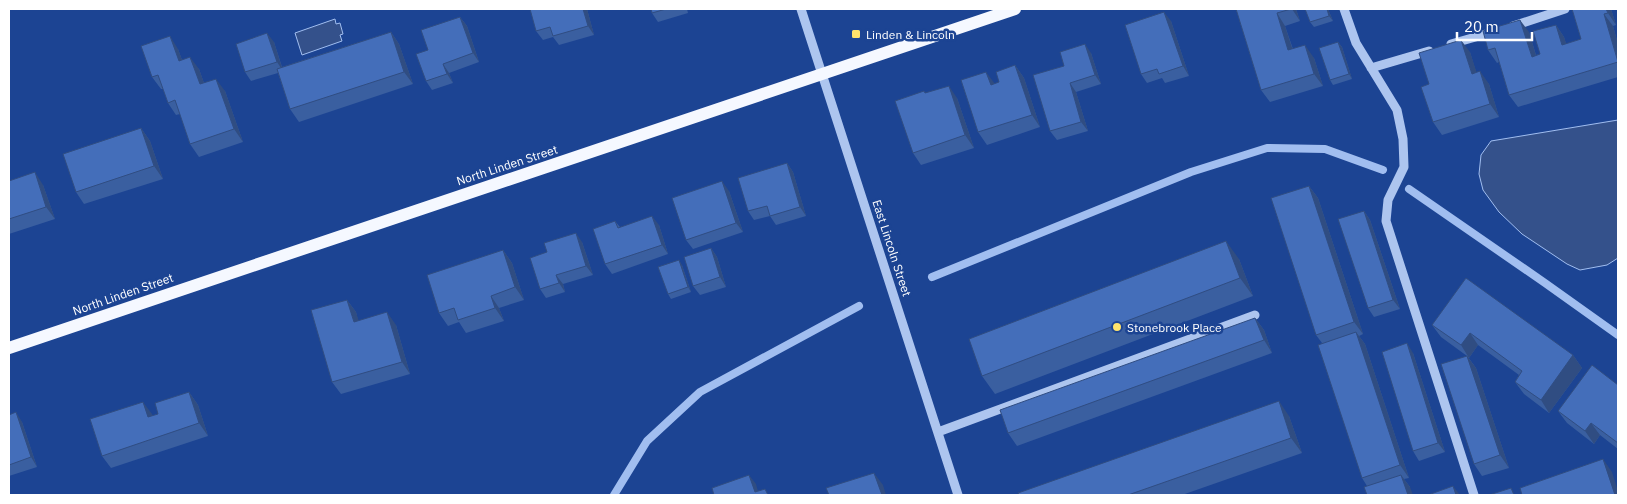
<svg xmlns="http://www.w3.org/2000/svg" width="1627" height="504" viewBox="0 0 1627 504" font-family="'IBM Plex Sans',sans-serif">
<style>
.water{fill:#34518b;stroke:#a1bef0}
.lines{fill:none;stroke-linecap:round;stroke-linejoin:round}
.stream{stroke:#a1bef0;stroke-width:8}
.minor{stroke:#adc5ef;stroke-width:9}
.major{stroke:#f5f8ff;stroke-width:12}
.wall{fill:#3a5fa0}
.shaded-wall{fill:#304d82}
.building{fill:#446eba;stroke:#304d82}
.poi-dot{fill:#ffe36c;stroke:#1c4493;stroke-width:2}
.labels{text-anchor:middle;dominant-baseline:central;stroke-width:5;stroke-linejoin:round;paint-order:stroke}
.poi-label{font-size:12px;fill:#fff;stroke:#1c4493;text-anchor:start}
.street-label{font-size:12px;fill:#fff;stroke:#1c4493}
</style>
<rect width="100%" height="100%" fill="#1c4493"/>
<!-- water -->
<path class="water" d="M335 19 336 24 340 23 343 34 340 35 342 41 302 55 295 33Z
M1618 120V258L1607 265 1580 270 1567 264 1522 234 1499 212 1483 190 1479 174 1481 155 1491 141Z"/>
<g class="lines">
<!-- stream -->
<path class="stream" d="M1409 189 1545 283 1618 335
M932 277 1191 172 1267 148 1325 149 1383 170
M614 495 647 441 700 392 859 306"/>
<!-- minor -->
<path class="minor" d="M801 9 958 495
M1344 9 1356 43 1397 110 1403 139 1404 167 1388 200 1386 221 1474 495
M1513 26 1565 9
M1451 44 1493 32
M1371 68 1429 51
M938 432 1255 315"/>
<!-- major -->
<path class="major" d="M9 348C344 234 680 124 1015 9"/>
</g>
<!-- wall -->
<path class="wall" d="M587 9 594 35 559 45 553 37 543 40 536 31Z
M651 9H687L688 13 658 22 652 13Z
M1236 9H1296L1300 21 1285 26 1293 49 1314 58 1323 86 1270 102 1261 90Z
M1328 9 1333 21 1314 27 1310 22Z
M1572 9H1611L1616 25 1613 26 1618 44V77L1518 107 1509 95 1499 62 1497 63 1488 50 1529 32 1536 55 1540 54 1556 25 1564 37 1566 44 1581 39Z
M460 17 467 26 479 62 449 73 453 83 432 90 426 81 428 50Z
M1171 21 1189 76 1165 83 1162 78 1147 83 1141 74Z
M391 32 399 44 413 84 299 122 290 109 278 73 251 81 245 72 274 42 282 67Z
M1338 42 1342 47 1352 79 1333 85 1330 80Z
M178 49 182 60 199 69 204 83 225 91 243 142 199 157 190 144 180 114 176 115 168 103 163 89H161L152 77Z
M1470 52 1476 72 1489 84 1499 117 1442 135 1433 122 1429 84Z
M1091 53 1101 84 1076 92 1088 131 1057 140 1050 131 1064 66Z
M1015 65 1024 78 1040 127 987 145 978 132 995 84 999 82Z
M926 93 957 98 974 148 921 165 913 153Z
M141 128 150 141 163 179 84 204 76 192Z
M787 163 793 172 806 216 776 225 770 216 754 220 748 211Z
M9 181 43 185 55 219 9 234Z
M1309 186 1318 198 1363 334 1359 336 1365 344 1409 478 1404 479 1410 487 1367 486 1362 478 1322 343 1316 335Z
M729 191 743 232 693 249 686 240Z
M1364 211 1370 220 1400 309 1374 317 1368 308Z
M615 221 620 227 659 225 668 254 612 274 605 264Z
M582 242 593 275 563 284 565 292 546 298 540 289Z
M711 248 717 257 726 287 700 295 693 286Z
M503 250 512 263 524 300 499 308 504 321 466 333 459 322 448 326 439 313Z
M1239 259 1253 296 995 394 982 376Z
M682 265 691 292 671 299 668 294Z
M347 300 356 312 358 321 396 325 410 374 341 394 332 382Z
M1255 318 1264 330 1272 353 1017 446 1008 433Z
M1432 325 1573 355 1582 368 1549 413 1524 394 1515 382 1519 375 1478 345 1469 358 1468 357 1476 368 1509 468 1482 476 1474 464 1467 356 1441 337Z
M1413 353 1445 452 1419 461 1413 451Z
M1618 385V449L1600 435 1594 444 1567 423 1558 411Z
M189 392 198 405 208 436 111 468 102 456 152 414V416L158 414Z
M9 415 22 422 37 467 9 476Z
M1289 416 1302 453 1182 495H1019Z"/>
<!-- shaded-wall -->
<path class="shaded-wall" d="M583 9H587L594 35 588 26Z
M1292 9H1296L1300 21Z
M1327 9H1328L1333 21 1329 16Z
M1606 9H1611L1616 25 1608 13Z
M1164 12 1171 21 1189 76 1183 66Z
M1277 13 1285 26 1297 63 1288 50Z
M1604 14 1613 26 1618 44V61Z
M460 17 467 26 479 62 473 53Z
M1520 20 1529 32 1540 69 1532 57Z
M1556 25 1564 37 1571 58 1562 45Z
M391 32 399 44 413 84 404 72Z
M267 33 274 42 283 71 277 62Z
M170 36 178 49 187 74 179 61Z
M1461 40 1470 52 1481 86 1472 74Z
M1338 42 1342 47 1352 79 1349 74Z
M1085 44 1091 53 1101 84 1095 75Z
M1305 45 1314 58 1323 86 1314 74Z
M190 57 199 69 209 97 200 84Z
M443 64 449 73 453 83 447 74Z
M1015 65 1024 78 1040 127 1032 115Z
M1480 71 1489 84 1499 117 1490 104Z
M986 72 995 84 991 85Z
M216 79 225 91 243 142 234 129Z
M1070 83 1076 92 1088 131 1081 122Z
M949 86 957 98 974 148 965 135Z
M141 128 150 141 163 179 154 166Z
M787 163 793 172 806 216 800 207Z
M35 172 43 185 55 219 46 207Z
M722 181 729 191 743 232 736 223Z
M1309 186 1318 198 1363 334 1354 322Z
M1364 211 1370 220 1400 309 1393 300Z
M652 216 659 225 668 254 662 245Z
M576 233 582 242 593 275 586 266Z
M1226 241 1239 259 1253 296 1240 278Z
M711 248 717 257 726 287 720 277Z
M503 250 512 263 524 300 515 287Z
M679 260 682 265 691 292 688 287Z
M556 275 563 284 565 292 559 283Z
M491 296 499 308 504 321 495 308Z
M347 300 356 312 363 335 354 322Z
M387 312 396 325 410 374 402 362Z
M1255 318 1264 330 1272 353 1264 340Z
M1356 332 1365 344 1409 478 1400 465Z
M1470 333 1478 345 1469 358 1461 345Z
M1407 343 1413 353 1445 452 1438 443Z
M1573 355 1582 368 1549 413 1541 400Z
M1467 356 1476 368 1509 468 1500 455Z
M189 392 198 405 208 436 199 423Z
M1279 401 1289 416 1302 453 1291 438Z
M143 402 152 414 157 430 148 417Z
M16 412 22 422 37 467 31 457Z
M1591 423 1600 435 1594 444 1585 431Z
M1603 459 1612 472 1618 491V495H1615Z
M874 473 883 485 886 495H882Z
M749 475 756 484 759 495 755 492Z
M1401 475 1410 487 1413 495H1408Z
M1453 486 1460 495H1456Z"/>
<!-- building -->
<path class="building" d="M530 9H583L588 26 553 36 550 27 536 31Z
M651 9H666L652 13Z
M1236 9H1291L1277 13 1288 50 1305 45 1314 74 1261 90Z
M1305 9H1327L1329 16 1310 22Z
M1572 9H1606L1608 13 1604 14 1618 62 1509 95 1495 48 1488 50 1483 31 1520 20 1532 57 1540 54 1533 31 1556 25 1562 45 1581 39Z
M1164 12 1183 66 1159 74 1157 69 1141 74 1125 25Z
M460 17 473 53 443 64 447 74 426 81 416 54 428 50 421 30Z
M391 32 404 72 290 109 277 69Z
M267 33 277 62 245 72 236 44Z
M170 36 179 61 190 57 200 84 216 79 234 129 190 144 175 100 168 103 158 75 152 77 141 46Z
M1461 40 1472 74 1480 71 1490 104 1433 122 1421 87 1429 84 1419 53Z
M1338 42 1349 74 1330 80 1319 48Z
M1085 44 1095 75 1070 83 1081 122 1050 131 1033 75 1064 66 1060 52Z
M1015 65 1032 115 978 132 961 80 986 72 991 85 999 82 996 72Z
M949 86 965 135 913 153 895 101 924 91 925 93Z
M141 128 154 166 76 192 63 154Z
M787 163 800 207 770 216 767 206 748 211 738 178Z
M35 172 46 207 9 219V181Z
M722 181 736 223 686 240 672 198Z
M1309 186 1354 322 1316 335 1271 198Z
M1364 211 1393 300 1368 308 1338 219Z
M652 216 662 245 605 264 593 229 615 221 618 228Z
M576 233 586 266 556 275 559 283 540 289 530 258 547 252 544 243Z
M1226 241 1240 278 982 376 969 339Z
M711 248 720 277 693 286 684 257Z
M503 250 515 287 491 296 495 308 458 320 454 308 439 313 427 275Z
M679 260 688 287 668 294 658 267Z
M1466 278 1573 355 1541 400 1515 382 1522 371 1470 333 1461 345 1432 325Z
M347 300 354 322 387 312 402 362 332 382 311 310Z
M1255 318 1264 340 1008 433 1000 410Z
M1356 332 1400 465 1362 478 1318 345Z
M1407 343 1438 443 1413 451 1382 352Z
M1467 356 1500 455 1474 464 1441 364Z
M1592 365 1618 385V443L1591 423 1585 431 1558 411Z
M189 392 199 423 102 456 90 419 143 402 148 417 158 414 155 403Z
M1279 401 1291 438 1128 495H1019L1018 493Z
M16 412 31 457 9 465V415Z
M1603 459 1615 495H1522L1520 488Z
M874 473 882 495H829L826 488Z
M749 475 755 492 765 489 768 495H714L712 488Z
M1401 475 1408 495H1367L1364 487Z
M1453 486 1456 495H1428Z
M1511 488 1514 495H1489Z"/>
<!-- markers -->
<g class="poi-dot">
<rect x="851" y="29" width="10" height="10" rx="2.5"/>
<circle cx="1117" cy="327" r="5"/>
</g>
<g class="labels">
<!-- poi labels -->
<g class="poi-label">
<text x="866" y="34">Linden &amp; Lincoln</text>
<text x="1127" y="327">Stonebrook Place</text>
</g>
<!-- street labels -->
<g class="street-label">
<text transform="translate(507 165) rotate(-18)">North Linden Street</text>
<text transform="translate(892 248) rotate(72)">East Lincoln Street</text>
<text transform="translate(123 294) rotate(-19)">North Linden Street</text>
</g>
</g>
<!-- border -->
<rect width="1627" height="504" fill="none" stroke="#ffffff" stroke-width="20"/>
<!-- scale -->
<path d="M1457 32v8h75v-8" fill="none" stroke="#ffffff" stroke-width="2.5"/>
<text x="1464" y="32" font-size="15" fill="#ffffff" stroke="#1c4493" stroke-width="4" paint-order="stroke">20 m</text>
</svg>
